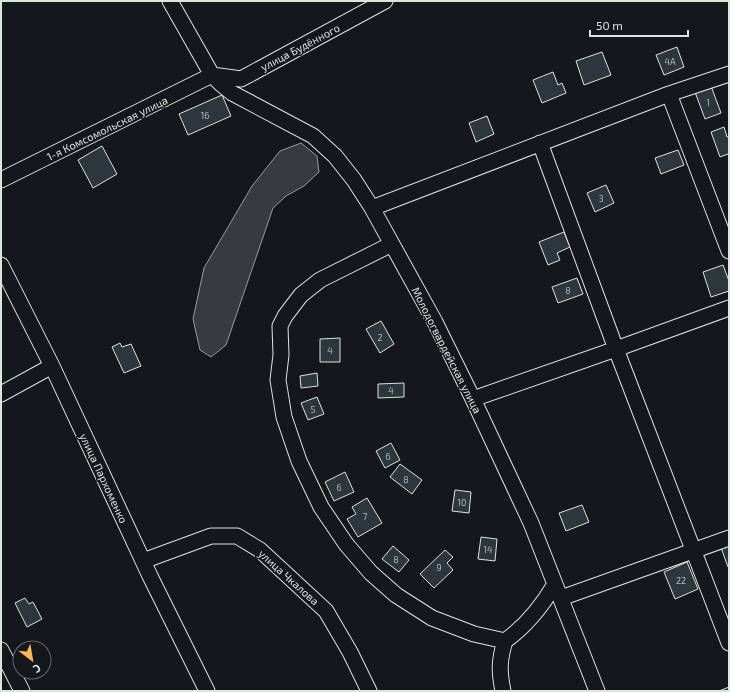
<svg xmlns="http://www.w3.org/2000/svg" width="730" height="692" viewBox="0 0 730 692" font-family="'Exo 2',sans-serif">
<style>
.water{fill:#363b3e;stroke:#939e99}
.building{fill:#2c363c;stroke:#d8e6dc}
.lines{fill:none;stroke-linecap:round;stroke-linejoin:round}
.minor-casing{stroke:#d8e6dc;stroke-width:17}
.minor{stroke:#14181c;stroke-width:15}
.labels{text-anchor:middle;dominant-baseline:central;stroke-width:3;stroke-linejoin:round;paint-order:stroke}
.number-label{font-size:9px;fill:#adbab4}
.street-label{font-size:11px;fill:#d8e6dc;stroke:#14181c}
</style>
<rect width="100%" height="100%" fill="#14181c"/>
<!-- water -->
<path class="water" d="M301 143 317 156 319 172 304 186 286 196 273 208 226 345 211 357 200 350 193 319 204 268 252 186 280 151Z"/>
<!-- building -->
<path class="building" d="M677 47 684 67 664 75 656 55Z
M602 52 611 75 584 85 576 61Z
M553 72 558 85 562 83 566 93 542 103 533 80Z
M711 86 721 113 705 119 695 92Z
M222 95 231 116 188 135 179 114Z
M487 116 494 134 476 142 469 123Z
M724 127 727 137 729 136V157L728 154 720 157 711 132Z
M102 146 117 174 93 188 78 160Z
M678 150 684 165 661 174 655 158Z
M606 185 614 203 595 212 587 193Z
M564 232 570 247 557 253 560 260 548 265 539 242Z
M723 265 729 281V291L711 297 703 272Z
M577 278 583 294 558 303 552 287Z
M381 321 394 344 380 353 366 329Z
M340 338V362H320V339Z
M120 343 122 347 131 344 141 366 124 373 112 347Z
M317 373 318 386 301 388 300 376Z
M404 383V397L378 398V384Z
M317 397 324 414 308 420 301 403Z
M391 443 400 460 385 468 376 451Z
M400 464 422 480 412 494 390 477Z
M345 472 354 492 334 501 325 482Z
M455 490 471 492 469 513 452 511Z
M367 498 382 523 358 537 347 519 356 514 352 507Z
M582 505 589 522 566 531 559 513Z
M481 537 497 539 495 561 478 559Z
M729 542V567H728L720 545Z
M393 546 409 560 399 572 382 559Z
M445 550 453 557 447 563 453 570 434 588 420 574Z
M687 562 698 589 675 599 664 572Z
M25 598 29 604 33 602 42 619 27 627 15 603Z
M729 687V691H719Z"/>
<g class="lines">
<!-- minor casing -->
<g class="minor-casing">
<path id="minor" d="M170 1 212 75 221 84 232 93 313 136 335 156 354 180 372 208 435 322 473 399 531 523 597 691
M212 75 241 79 385 1
M669 94 729 251
M540 143 616 349 729 643
M1 180 212 75
M372 208 669 94 729 74
M392 244 320 280 301 295 285 316 280 326 281 355 278 380 284 417 299 461 321 507 346 544 371 573 396 595 432 618 474 634 505 641C526 626 542 606 555 584
M1 265 52 366 150 576 207 691
M1 394 52 366
M473 399 616 349 729 308
M143 561 211 536H237L260 550 326 611 350 652 369 691
M561 598 729 538
M1 650 22 691
M503 691C499 672 499 660 505 641"/>
</g>
<!-- minor -->
<use href="#minor" class="minor"/>
</g>
<g class="labels">
<!-- number labels -->
<g class="number-label">
<text x="670" y="61">4А</text>
<text x="708" y="102">1</text>
<text x="205" y="115">16</text>
<text x="601" y="198">3</text>
<text x="568" y="290">8</text>
<text x="380" y="337">2</text>
<text x="330" y="350">4</text>
<text x="391" y="390">4</text>
<text x="313" y="409">5</text>
<text x="388" y="456">6</text>
<text x="406" y="479">8</text>
<text x="339" y="487">6</text>
<text x="462" y="502">10</text>
<text x="365" y="516">7</text>
<text x="488" y="549">14</text>
<text x="396" y="559">8</text>
<text x="439" y="567">9</text>
<text x="681" y="580">22</text>
</g>
<!-- street labels -->
<g class="street-label">
<text transform="translate(300 47) rotate(-28)">улица Будённого</text>
<text transform="translate(107 128) rotate(-26)">1-я Комсомольская улица</text>
<text transform="translate(447 350) rotate(63)">Молодогвардейская улица</text>
<text transform="translate(104 478) rotate(65)">улица Пархоменко</text>
<text transform="translate(289 577) rotate(42)">улица Чкалова</text>
</g>
</g>
<!-- border -->
<rect width="730" height="692" fill="none" stroke="#d8e6dc" stroke-width="4"/>
<!-- north arrow -->
<g transform="translate(32 660) rotate(149)"><circle r="19" fill="#14181c" stroke="#626a69"/>
<path d="M0-3L7 15L0 10L-7 15Z" fill="#ffb74d"/>
<text y="-6" font-size="11" font-weight="bold" text-anchor="middle" fill="#d8e6dc">С</text>
</g>
<!-- scale -->
<path d="M590 30v6h98v-6" fill="none" stroke="#d8e6dc" stroke-width="2"/>
<text x="596" y="30" font-size="12" fill="#d8e6dc" stroke="#14181c" stroke-width="3" paint-order="stroke">50 m</text>
</svg>
